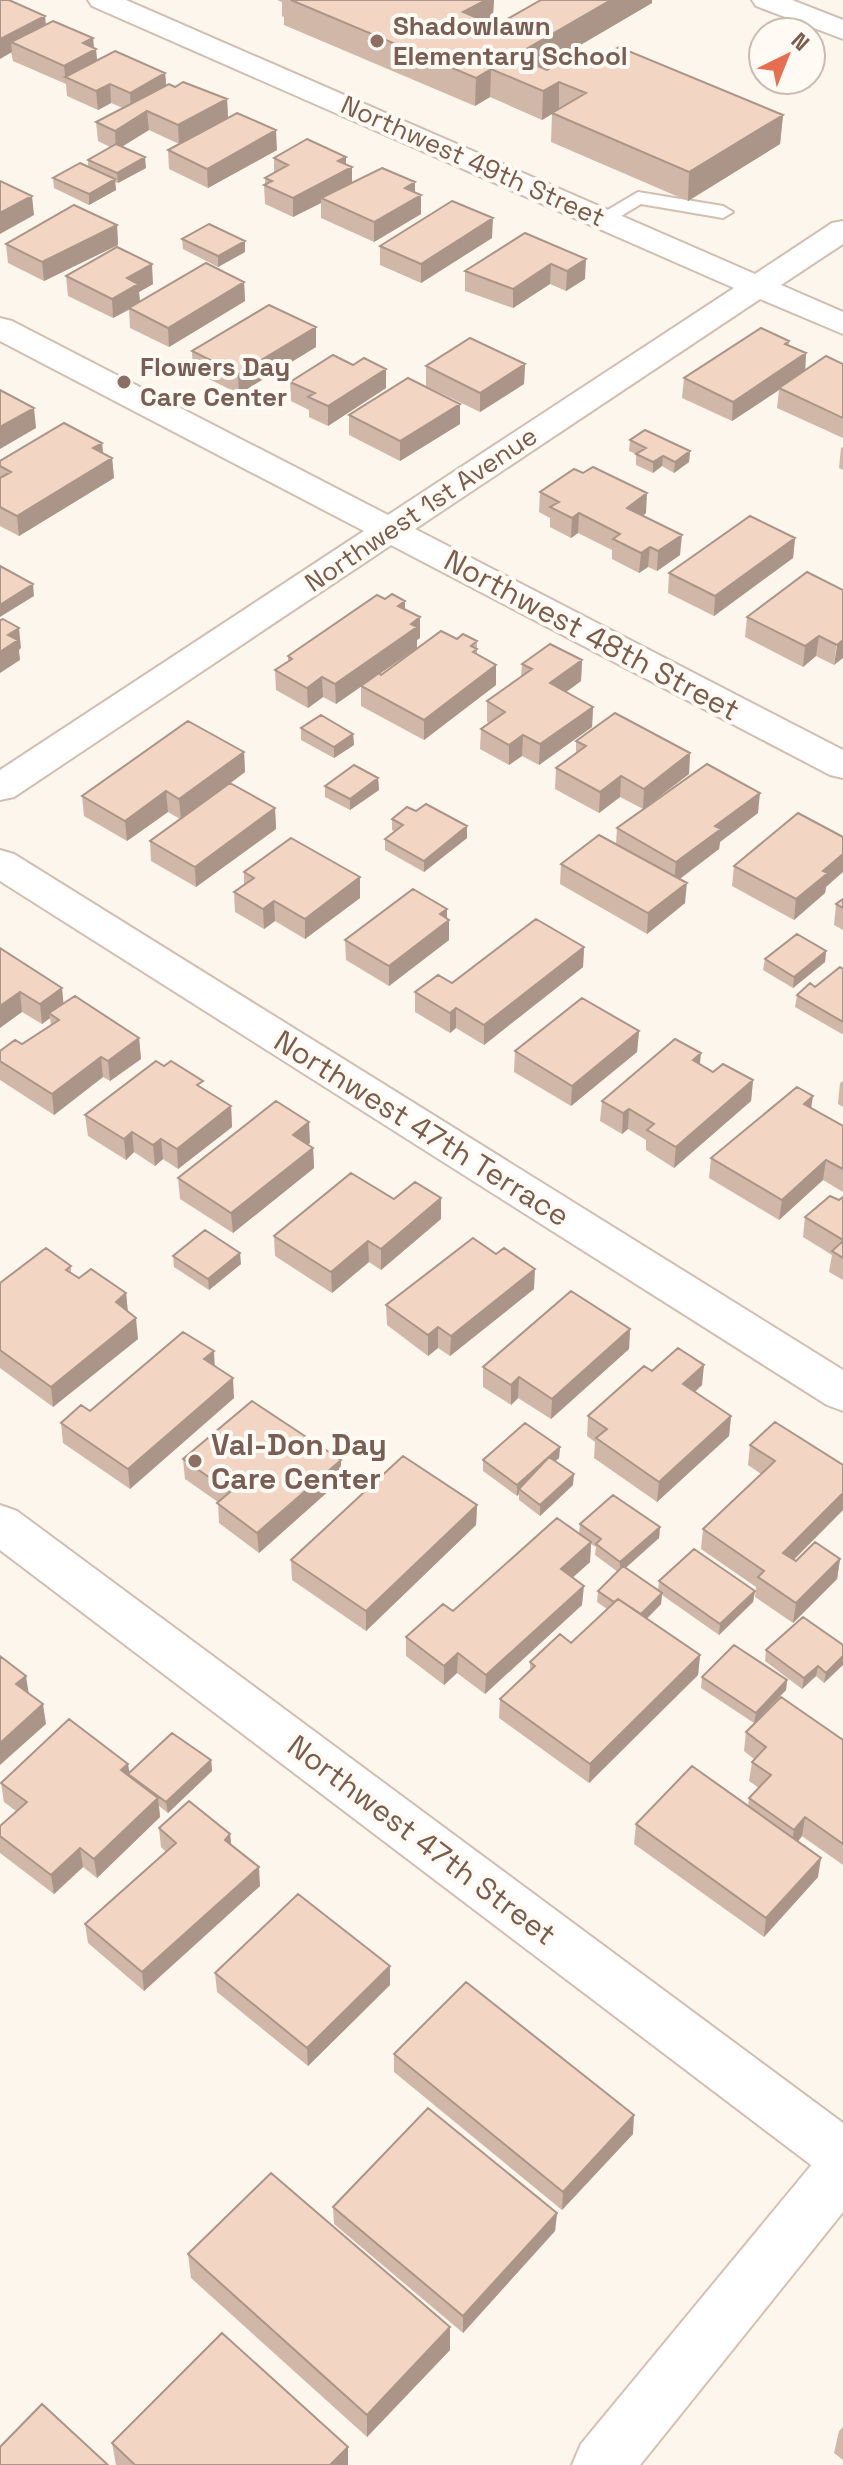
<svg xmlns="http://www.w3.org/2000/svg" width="843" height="2465" viewBox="0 0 843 2465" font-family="'Space Grotesk',sans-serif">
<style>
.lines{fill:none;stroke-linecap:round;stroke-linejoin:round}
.lane-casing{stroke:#d1beb0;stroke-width:4}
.street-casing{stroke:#d1beb0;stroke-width:4}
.secondary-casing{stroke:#d6c0b0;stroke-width:4}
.lane{fill:#fff;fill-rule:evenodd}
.street{fill:#fff;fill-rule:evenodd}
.secondary{fill:#fff;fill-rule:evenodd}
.wall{fill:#d1b7a8}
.shaded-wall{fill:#aa9588}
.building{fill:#f3d5c3;stroke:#aa9588;stroke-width:2}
.education-dot{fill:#8d6e63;stroke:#fffaf3;stroke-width:3}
.labels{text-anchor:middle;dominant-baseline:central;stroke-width:8;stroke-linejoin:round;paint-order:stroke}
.far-education-label{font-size:26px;font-weight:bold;fill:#785e54;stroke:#fffaf3;text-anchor:start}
.far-street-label{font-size:26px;fill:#7a5c4d;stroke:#fffaf3}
.street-label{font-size:30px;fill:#7a5c4d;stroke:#fffaf3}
.education-label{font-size:30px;font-weight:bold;fill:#785e54;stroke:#fffaf3;text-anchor:start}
</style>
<rect width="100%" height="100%" fill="#fdf6ec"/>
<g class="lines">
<!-- lane casing -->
<g class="lane-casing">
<path id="lane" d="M638 192 723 206 733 212 723 218 641 204 611 222H597L594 218Z"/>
</g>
<!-- street casing -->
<g class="street-casing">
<path id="street" d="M88 0H126L755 274 832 223 843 221V244L781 285 843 312V334L760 299 415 529 843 750V778L830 775 391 545 14 797 0 800V770L364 531 0 341V318L12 321 388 515 734 288 92 6Z
M752 0H792L843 20V39L756 6Z
M0 850 14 854 843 1370V1411L827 1405 0 881Z
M0 1505 17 1511 843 2123V2182L823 2174 0 1550Z"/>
</g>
<!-- secondary casing -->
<g class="secondary-casing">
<path id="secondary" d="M843 2143V2212L640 2465H572L581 2444 823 2151Z"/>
</g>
<!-- lane -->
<use href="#lane" class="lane"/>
<!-- street -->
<use href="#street" class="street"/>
<!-- secondary -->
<use href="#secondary" class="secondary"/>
</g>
<!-- wall -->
<path class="wall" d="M0 0 45 16 46 24 93 38 94 48 97 60 165 73 166 85 227 99 228 118 277 150 208 188 169 169 168 150 179 144 149 130 122 147 146 168 118 183 115 182 116 190 89 205 54 188 53 178 88 167V160L110 147 98 141 96 122 123 108 111 103 98 110 67 96 66 84 13 61Z
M277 0H494L493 15 490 17V24L495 26 541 0H652V3L541 68 547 70 599 58 783 115 780 144 688 201 551 142 552 114 542 120 490 97 475 106 284 25V17L282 16V2Z
M274 158 346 165 352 167V183L415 192 421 214 374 242 321 218V203L293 217 265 204 264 185 265 184V178L274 173Z
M117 225 118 245 44 281 8 263 6 244Z
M525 233 585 279 566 291 550 284 513 308 465 291V271Z
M492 238 421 283 380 265V246Z
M182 239 245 241V252L218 267 183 249Z
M66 276 153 284 139 292 140 302 244 282 245 301 169 347 130 328 129 310 113 318 68 296Z
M316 327V347L239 394 193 371 192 351Z
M789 341V346L806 353 805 371 843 364V438L777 408 779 390 732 421 682 398 684 378Z
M525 364 524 384 480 412 426 386V366Z
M290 382 386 388 328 426 309 417V410L291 401Z
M460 404V424L400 461 349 435V415Z
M630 440 690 451 689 462 674 473 662 466 653 473 636 465V454L629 451Z
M102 443 103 453 112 458 114 478 19 536 0 526V461Z
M843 447V470L839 468 841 448Z
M540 492 646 513 643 516 680 555 657 571 648 567 639 573 612 559V550L578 533 571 538 550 527V518L539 512Z
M795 538 793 558 714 616 668 593 669 573Z
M843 590 834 665 816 656 803 667 745 637 747 617Z
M405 610 420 638 417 640V648L379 674 381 675 457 639 477 641V654L496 665V685L424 740 361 706V686L336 704 323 697 308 708 276 690 275 670 288 662V656Z
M582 660 581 681 566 692 593 707 592 727 539 765 522 756 509 765 480 749 481 729 489 723 487 722V701L521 677 522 664Z
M301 728 353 734 354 745 334 758 301 740Z
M576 741 690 753 689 774 643 809 620 797 599 813 555 789 556 768 576 753Z
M244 752 245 772 231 783 275 808 276 829 196 887 151 861 150 841 180 819 168 812 127 841 84 816 82 796Z
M378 778 379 790 350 810 325 797V786Z
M416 811 467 838 424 872 385 850V839L394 831 392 830V819Z
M758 813 720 842 719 849 680 879 685 903 647 934 560 884 561 864 616 844 617 828Z
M734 866 826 887 825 893 794 920 732 886Z
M244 872 360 877V898L305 939 275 921 264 929 235 912 234 892 244 884Z
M843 899V930L834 925 836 904Z
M449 920V940L389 986 346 960 345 940Z
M584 947 583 967 484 1045 456 1028 450 1033 415 1012V992L452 983Z
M0 948 64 1003 139 1038 141 1059 110 1081 103 1077 54 1115 0 1080V1051L22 1044 51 1026 50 1018 42 1024 22 1012Z
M826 951 825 962 793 988 763 970 765 959Z
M843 969V1033L842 1034 795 1007 797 995 815 987Z
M639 1031 637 1052 571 1106 514 1072 515 1051Z
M700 1064 713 1072 753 1080 751 1101 674 1168 646 1150V1140L628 1129 622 1134 600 1121 602 1101Z
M843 1081V1107L838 1104 840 1083Z
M203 1089 231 1106 232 1127 178 1169 163 1159 155 1166 134 1152 126 1160 88 1136 85 1115Z
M811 1109 843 1126V1192L823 1180 779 1220 709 1178 711 1158Z
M310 1143 308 1144 313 1148 314 1168 233 1233 180 1199 178 1178Z
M843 1197V1280L829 1272 832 1255 803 1237 805 1217 839 1200Z
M394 1199 441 1219 381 1270 369 1262 332 1293 275 1256 274 1236Z
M173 1256 241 1264 209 1290 174 1267Z
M71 1266V1273L79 1278 126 1293 128 1312 138 1339 53 1407 0 1368V1283Z
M534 1289 450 1356 438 1348 428 1356 387 1325 386 1305Z
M630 1329 629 1349 551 1419 518 1398 511 1405 483 1387V1367Z
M215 1366 234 1398 130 1489 63 1443 61 1423Z
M652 1371 702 1385 695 1392 731 1416 729 1436 657 1502 594 1458 595 1442 587 1436 588 1416Z
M750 1445 843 1465V1510L794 1560 796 1561 840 1559 837 1579 793 1623 755 1597 756 1587 701 1549 703 1529 761 1474 748 1465Z
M560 1447 559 1458 555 1461 573 1485 540 1516 519 1500V1494L517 1496 483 1471V1460Z
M183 1459 341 1480 259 1553 219 1523 218 1502 185 1479Z
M477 1505 476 1525 366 1631 292 1580 291 1560Z
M580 1524 660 1527 659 1538 625 1568 658 1590 659 1581 755 1591 753 1602 719 1635 662 1595 661 1604 647 1619 700 1655 698 1675 589 1783 499 1718 500 1699 530 1671V1662L571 1643 607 1609 597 1602 598 1591 618 1572 595 1555 596 1547 591 1544 590 1562 572 1578 582 1605 485 1694 457 1673 444 1685 406 1656V1637L453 1611 579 1534Z
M843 1645 824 1683 816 1676 802 1689 765 1661 766 1650Z
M702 1677 787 1680 786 1690 754 1723 701 1688Z
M746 1732 843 1740V1865L802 1836 798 1842 818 1877 764 1937 634 1844 636 1824 748 1806 749 1798 759 1788 749 1781 752 1762 754 1759 744 1751Z
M211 1760 212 1771 168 1813 159 1806 160 1817 97 1878 83 1867 54 1894 0 1853V1826L16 1811 4 1802 1 1783 129 1772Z
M159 1828 230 1834 231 1845 260 1886 144 1991 88 1943 85 1924 166 1852 161 1847Z
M390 1966V1985L308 2066 217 1992 215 1973Z
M394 2054 633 2134 562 2210 394 2072Z
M333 2207 557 2213 555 2231 463 2333 334 2224Z
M188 2254 450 2350 367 2437 191 2278Z
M843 2427V2460L834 2453 839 2431Z
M112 2443 348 2465H116Z"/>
<!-- shaded-wall -->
<path class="shaded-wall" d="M482 0H494L493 15 490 17V26L463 12Z
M611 0H652V3L519 81 514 56Z
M45 16 46 35 11 42 12 52 0 59V39Z
M93 38 94 50 96 49 98 68 65 77 66 84 64 66 83 43Z
M491 69 490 97 475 106 476 78Z
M165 73 167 92 131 112 130 93Z
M559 82V111L552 113V114L542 120 543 91Z
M110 84 111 103 98 110 96 91Z
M227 99 228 118 179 144 178 125Z
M147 111 149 130 116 150 115 131Z
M783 115 780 144 688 201 689 172Z
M276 130 277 150 208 188 207 169Z
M145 157 146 168 118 183 117 173Z
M346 157V170L352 167V186L321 198V203L293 217V198L338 161Z
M115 179 116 190 89 205V194Z
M415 182V198L421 195V214L374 242V222L405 188Z
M32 196 34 215 0 234V213Z
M493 218 492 238 421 283V264Z
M117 225 118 245 44 281 42 262Z
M245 241V252L218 267V256Z
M586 259 585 279 566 291 567 271Z
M152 264 153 284 139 292 140 303 113 318 112 299 127 278Z
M551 264 550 284 513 308V289Z
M244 282 245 301 169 347 168 328Z
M316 327V347L239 394 238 374Z
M806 353 805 373 779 388V390L732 421 733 402Z
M525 364 524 384 480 412V393Z
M386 369V388L328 426V406Z
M460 404V424L400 461V441Z
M34 408 36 428 0 449V427Z
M102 443 104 463 93 448Z
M690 451 689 462 674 473 675 462Z
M663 456 662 466 653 473V462Z
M112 458 114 478 19 536 17 516Z
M647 493 646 513 626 528 627 508Z
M579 513 578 533 571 538 572 518Z
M682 535 680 555 657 571 658 551Z
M795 538 793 558 714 616 715 596Z
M650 547 648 567 639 573 641 553Z
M33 584 34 596 0 617V605Z
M405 601V622L398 606Z
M420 617V638L417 640V648L336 704 335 684Z
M19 628 21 648 19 650 20 660 0 673V652L8 635Z
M819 636 816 656 803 667 805 646Z
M843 640V658L834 665 837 645Z
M582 660 581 681 550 704V683Z
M496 665V685L424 740V720Z
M322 677 323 697 308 708 307 688Z
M593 707 592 727 539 765 540 744Z
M353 734 354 745 334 758V747Z
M523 735 522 756 509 765V745Z
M244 752 245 772 181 819 179 799Z
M690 753 689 774 643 809 644 789Z
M621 776 620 797 599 813 600 792Z
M378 778 379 790 350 810V799Z
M166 791 168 812 127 841 125 821Z
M760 793 758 813 720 842 719 849 674 883 676 862 715 826Z
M275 808 276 829 196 887 195 867Z
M467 826V838L424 872V861Z
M843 854V872L826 887 825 893 794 920 796 899 823 871Z
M360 877V898L305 939V919Z
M687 883 685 903 647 934 648 913Z
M274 901 275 921 264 929 263 909Z
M447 909V922L449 920V940L389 986V966L440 914Z
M584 947 583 967 484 1045V1025Z
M826 951 825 962 793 988 794 977Z
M62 988 64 1008 49 1013 50 1018 42 1024 40 1004Z
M20 992 22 1012 0 1028V1006Z
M456 1008V1028L450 1033V1013Z
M639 1031 637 1052 571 1106 572 1086Z
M139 1038 141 1059 110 1081 108 1061Z
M701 1053 699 1074 693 1060Z
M101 1057 103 1077 54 1115 52 1094Z
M753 1080 751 1101 674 1168 676 1147Z
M813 1096 810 1116 804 1104Z
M231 1106 232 1127 178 1169 177 1149Z
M629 1109 628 1129 622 1134 623 1113Z
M309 1122 310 1143 294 1156 293 1135Z
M132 1132 134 1152 126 1160 124 1139Z
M161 1139 163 1159 155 1166 153 1145Z
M313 1148 314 1168 233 1233 231 1213Z
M826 1160 823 1180 779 1220 782 1200Z
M441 1198V1219L381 1270V1249Z
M368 1241 369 1262 332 1293 331 1272Z
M240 1253 241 1264 209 1290 208 1279Z
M535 1269 534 1289 450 1356 451 1336Z
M126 1293 128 1314 116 1302Z
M136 1318 138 1339 53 1407 51 1387Z
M438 1327V1348L428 1356V1335Z
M630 1329 629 1349 551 1419 552 1399Z
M214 1351 215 1371 204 1359Z
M704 1365 702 1385 681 1404 683 1384Z
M519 1377 518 1398 511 1405V1385Z
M233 1378 234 1398 130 1489 128 1469Z
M731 1416 729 1436 657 1502 659 1482Z
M560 1447 559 1458 522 1491 519 1489V1494L517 1496V1485Z
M341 1460V1480L259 1553 257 1533Z
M574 1474 573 1485 540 1516V1505Z
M843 1493V1510L780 1573 783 1553Z
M477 1505 476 1525 366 1631V1611Z
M660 1527 659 1538 620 1573V1562Z
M591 1542 590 1562 560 1589 561 1569Z
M840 1559 837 1579 793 1623 796 1603Z
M584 1586 582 1605 485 1694 486 1675Z
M755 1591 753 1602 719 1635 720 1624Z
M662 1593 661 1604 636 1629 637 1618Z
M458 1653 457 1673 444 1685V1666Z
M700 1655 698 1675 589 1783 590 1764Z
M843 1656V1665L824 1683 826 1673Z
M818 1666 816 1676 802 1689 804 1678Z
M26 1676 29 1695 16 1684Z
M787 1680 786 1690 754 1723 756 1713Z
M43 1704 46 1724 0 1765V1743Z
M211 1760 212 1771 168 1813 166 1802Z
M128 1764 130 1775 123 1789 121 1770Z
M158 1798 160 1817 97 1878 94 1859Z
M805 1817 802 1836 791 1849 794 1830Z
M230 1834 232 1853 225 1840Z
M80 1848 83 1867 54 1894 51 1875Z
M821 1858 818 1877 764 1937 766 1918Z
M259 1867 260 1886 144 1991 142 1972Z
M390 1966V1985L308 2066 307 2048Z
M634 2115 633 2134 562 2210 563 2192Z
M557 2213 555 2231 463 2333V2316Z
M450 2327V2350L367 2437V2415Z
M348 2447V2465H330Z"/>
<!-- building -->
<path class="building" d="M0 0H9L45 16 0 39Z
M291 0H486L463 12 495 26 541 0H611L514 56 547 70 583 51 599 58 619 47 783 115 689 172 552 113 586 93 559 82 543 91 491 69 476 78Z
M53 21 93 38 83 43 96 49 64 66 11 42Z
M115 51 165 73 130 93 110 84 96 91 65 77Z
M183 82 227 99 178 125 147 111 115 131 96 122 169 84 175 87Z
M237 113 276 130 207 169 168 150Z
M307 139 346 157 338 161 352 167 293 198 264 185 272 181 265 178 288 165 274 158Z
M116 144 145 157 117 173 88 160Z
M80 163 115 179 89 194 53 178Z
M382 168 415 182 405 188 421 195 374 222 321 198Z
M0 181 32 196 0 213Z
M452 201 493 218 421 264 380 246Z
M74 205 117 225 42 262 6 244Z
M209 224 245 241 218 256 182 239Z
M525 233 586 259 567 271 551 264 513 289 465 271Z
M117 247 152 264 127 278 138 284 112 299 66 276Z
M206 263 244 282 168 328 129 308Z
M269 305 316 327 238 374 192 351Z
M761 328 789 341 785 344 806 353 733 402 684 378Z
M470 338 525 364 480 393 426 366Z
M333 355 353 365 364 358 386 369 328 406 308 397 315 393 290 382Z
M826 356 843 364V418L779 388Z
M408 378 460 404 400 441 349 415Z
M0 390 34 408 0 427Z
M64 423 102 443 93 448 112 458 17 516 0 507V478L11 472 0 466V461Z
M645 430 690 451 675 462 663 456 653 462 636 454 646 448 630 440Z
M593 467 647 493 627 508 682 535 658 551 650 547 641 553 613 539 620 534 579 513 572 518 550 507 559 502 540 492 574 469 583 473Z
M750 516 795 538 715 596 669 573Z
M0 566 33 584 0 605Z
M807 572 843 590V640L837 645 819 636 805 646 747 617Z
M392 594 405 601 398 606 420 617 411 624 417 627 335 684 322 677 307 688 275 670 292 659 288 656 377 595 385 599Z
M3 619 19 628 8 635 18 640 0 652V620Z
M441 631 457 639 463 634 477 641 471 646 477 649 473 652 496 665 424 720 361 686 379 673 381 675Z
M550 644 582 660 550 683 593 707 540 744 523 735 509 745 481 729 505 712 487 701 532 669 522 664Z
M615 713 690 753 644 789 621 776 600 792 556 768 586 746 576 741Z
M321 715 353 734 334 747 301 728Z
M188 721 244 752 179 799 166 791 125 821 82 796Z
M707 764 760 793 715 826 721 829 676 862 617 828Z
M354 765 378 778 350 799 325 786Z
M230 783 275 808 195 867 150 841Z
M426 804 467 826 424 861 385 839 403 825 392 819 407 807 416 811Z
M798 813 843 837V854L823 871 828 873 796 899 734 866Z
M599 835 687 883 648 913 561 864Z
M291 838 360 877 305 919 274 901 263 909 234 892 254 878 244 872Z
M413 889 447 909 440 914 449 920 389 966 345 940Z
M843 899V908L836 904Z
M536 919 584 947 484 1025 456 1008 450 1013 415 992 438 975 452 983Z
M797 934 826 951 794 977 765 959Z
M0 948 62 988 40 1004 20 992 0 1006Z
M840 967 843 969V1022L797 995 810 983 815 987Z
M75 996 139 1038 108 1061 101 1057 52 1094 0 1061V1051L15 1040 22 1044 59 1020 49 1013Z
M582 998 639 1031 572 1086 515 1051Z
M675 1039 701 1053 693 1060 713 1072 723 1064 753 1080 676 1147 647 1130 654 1124 629 1109 623 1113 602 1101Z
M156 1061 164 1066 171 1061 203 1081 197 1085 231 1106 177 1149 161 1139 153 1145 132 1132 124 1139 85 1115Z
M797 1087 813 1096 804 1104 843 1126V1169L826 1160 782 1200 711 1158Z
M276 1101 309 1122 293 1135 313 1148 231 1213 178 1178Z
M351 1173 394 1199 415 1182 441 1198 381 1249 368 1241 331 1272 274 1236Z
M830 1196 839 1200 843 1197V1240L805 1217Z
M205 1230 240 1253 208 1279 173 1256Z
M473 1238 496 1254 504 1248 535 1269 451 1336 438 1327 428 1335 386 1305Z
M843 1241V1258L832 1251Z
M46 1248 71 1266 66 1270 79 1278 91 1269 126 1293 116 1302 136 1318 51 1387 0 1350V1283Z
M571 1291 630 1329 552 1399 519 1377 511 1385 483 1367Z
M183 1332 214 1351 204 1359 233 1378 128 1469 61 1423 81 1405 90 1411Z
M678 1348 704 1365 683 1384 731 1416 659 1482 596 1438 607 1429 588 1416 644 1366 652 1371Z
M252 1401 341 1460 257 1533 217 1503 230 1492 183 1459Z
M775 1422 843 1465V1493L783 1553 796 1561 815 1542 840 1559 796 1603 758 1577 764 1571 703 1529 775 1461 750 1445Z
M525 1423 560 1447 517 1485 483 1460Z
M403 1456 477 1505 366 1611 291 1560Z
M549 1457 574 1474 540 1505 519 1489Z
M613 1495 660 1527 620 1562 596 1544 601 1539 580 1524Z
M557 1518 591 1542 561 1569 584 1586 486 1675 458 1653 444 1666 406 1637 443 1604 453 1611Z
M694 1549 755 1591 720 1624 659 1581Z
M623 1566 662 1593 641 1614 618 1599 614 1602 598 1591Z
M618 1599 700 1655 590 1764 500 1699 535 1666 530 1662 560 1634 571 1643Z
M803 1617 843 1645V1656L826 1673 818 1666 804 1678 766 1650Z
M734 1645 787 1680 756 1713 702 1677Z
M0 1656 26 1676 16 1684 43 1704 0 1743Z
M781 1697 843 1740V1844L805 1817 794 1830 749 1798 771 1775 752 1762 766 1747 746 1732Z
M69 1719 128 1764 121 1770 158 1798 94 1859 80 1848 51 1875 0 1836V1826L27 1802 1 1783Z
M172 1733 211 1760 166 1802 128 1774Z
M692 1766 821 1858 766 1918 636 1824Z
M189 1801 230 1834 225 1840 259 1867 142 1972 85 1924 176 1843 159 1828Z
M298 1894 390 1966 307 2048 215 1973Z
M466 1982 634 2115 563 2192 394 2054Z
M428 2108 557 2213 463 2316 333 2207Z
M271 2173 450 2327 367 2415 188 2254Z
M222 2333 348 2447 330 2465H135L112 2443Z
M42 2404 108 2465H0V2447Z"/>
<!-- markers -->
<g class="education-dot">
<circle cx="377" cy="41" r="8"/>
<circle cx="124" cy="382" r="8"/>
<circle cx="195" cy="1461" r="8"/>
</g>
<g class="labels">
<!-- far-education labels -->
<g class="far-education-label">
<text x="393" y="26">Shadowlawn<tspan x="393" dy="30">Elementary School</tspan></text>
<text x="140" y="367">Flowers Day<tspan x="140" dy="30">Care Center</tspan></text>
</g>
<!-- far-street labels -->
<g class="far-street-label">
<text transform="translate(473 161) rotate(24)">Northwest 49th Street</text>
<text transform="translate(421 509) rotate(-34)">Northwest 1st Avenue</text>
</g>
<!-- street labels -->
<g class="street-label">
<text transform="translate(592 635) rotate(28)">Northwest 48th Street</text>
<text transform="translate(422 1128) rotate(32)">Northwest 47th Terrace</text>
<text transform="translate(422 1840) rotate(37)">Northwest 47th Street</text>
</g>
<!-- education labels -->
<g class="education-label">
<text x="211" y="1444">Val-Don Day<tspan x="211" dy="34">Care Center</tspan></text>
</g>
</g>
<!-- north arrow -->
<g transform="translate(787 56) rotate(43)"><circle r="38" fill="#fffaf3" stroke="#cabbb1" stroke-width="2"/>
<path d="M0-6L14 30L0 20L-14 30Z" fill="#e76f51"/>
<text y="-12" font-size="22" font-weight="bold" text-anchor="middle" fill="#7a5c4d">N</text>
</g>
</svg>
